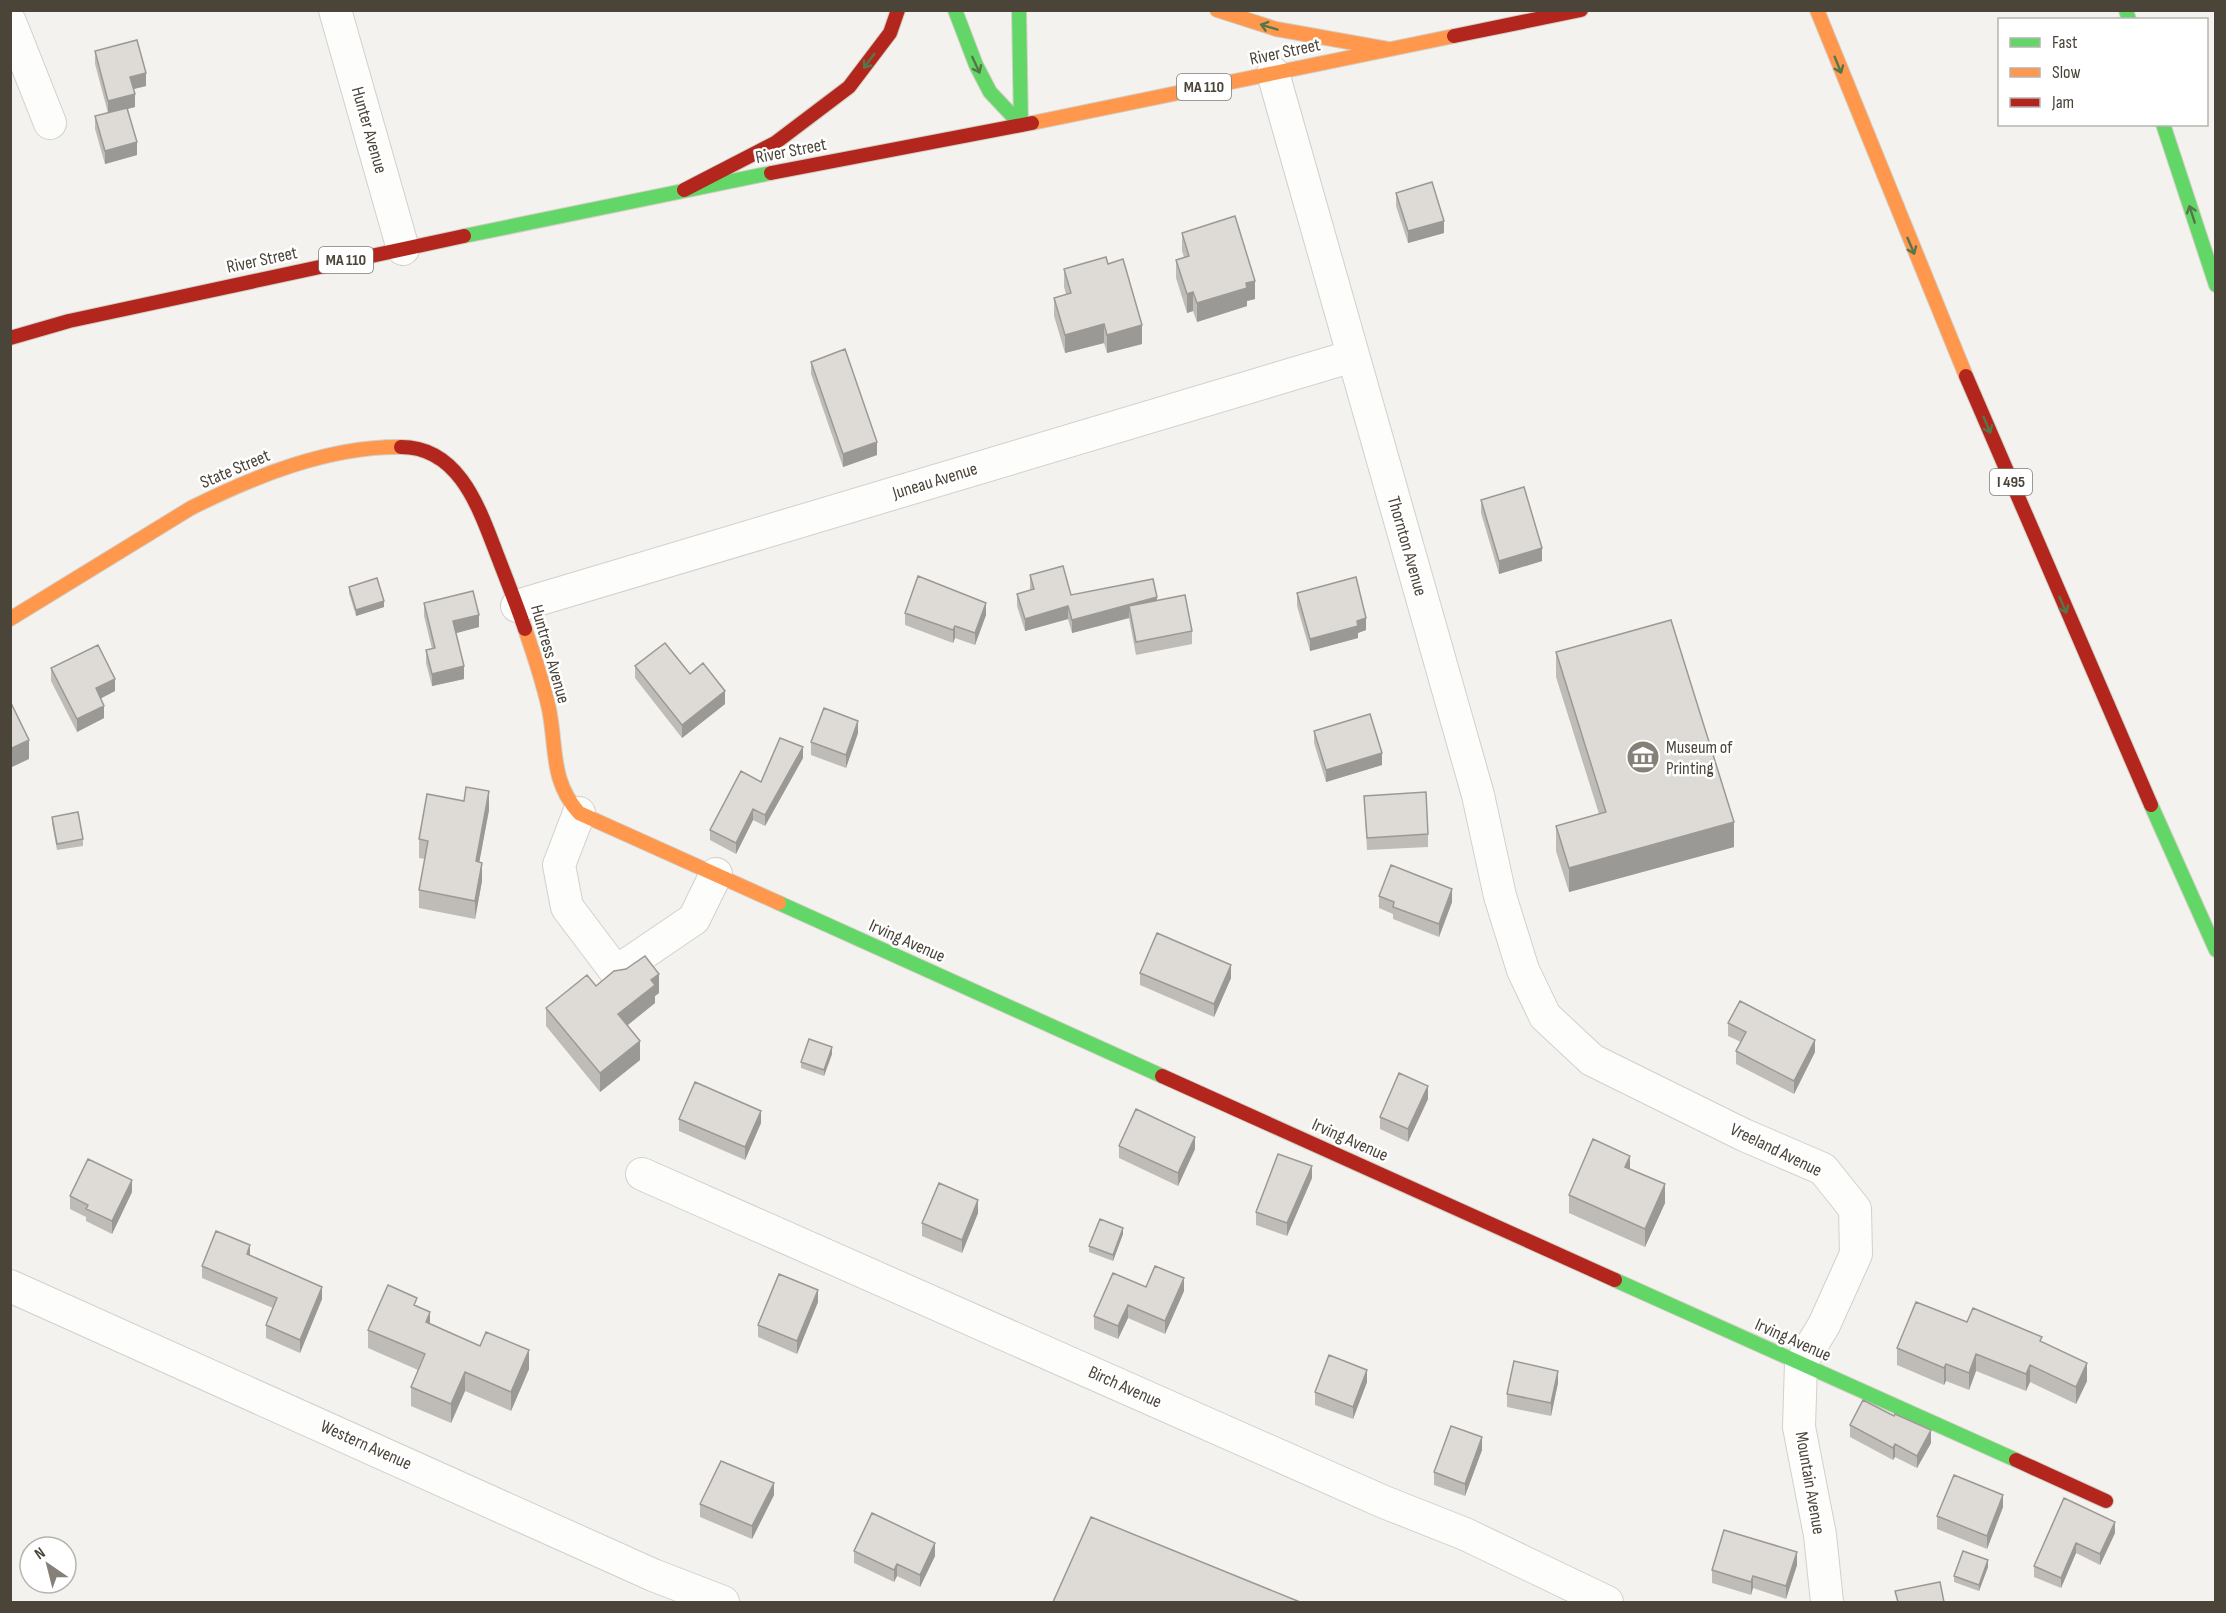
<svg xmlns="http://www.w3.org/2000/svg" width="2226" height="1613" viewBox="0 0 2226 1613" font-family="'Sofia Sans Condensed',sans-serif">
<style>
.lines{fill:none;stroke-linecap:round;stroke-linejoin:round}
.street-casing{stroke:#d2d0cb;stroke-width:34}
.fast-casing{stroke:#d3cfc5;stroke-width:16}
.slow-casing{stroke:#d3cfc5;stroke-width:16}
.jam-casing{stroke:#d3cfc5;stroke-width:16}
.street{stroke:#fdfdfc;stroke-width:32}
.fast{stroke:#63d668;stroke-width:14}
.slow{stroke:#ff974d;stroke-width:14}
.jam{stroke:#b3261e;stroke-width:14}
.wall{fill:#bfbcb8}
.shaded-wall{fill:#9b9996}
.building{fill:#dedbd6;stroke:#9b9996;stroke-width:1.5}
.oneway{stroke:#537749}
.labels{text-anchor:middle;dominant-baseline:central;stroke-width:5;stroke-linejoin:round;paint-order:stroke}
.shield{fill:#fff;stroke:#817c74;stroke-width:1.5}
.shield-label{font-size:16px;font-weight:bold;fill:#4b4439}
.street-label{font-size:18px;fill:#4b4439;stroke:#fff}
.poi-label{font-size:18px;fill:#4b4439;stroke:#fff;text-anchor:start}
</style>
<rect width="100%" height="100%" fill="#f4f2ee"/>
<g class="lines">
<!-- street casing -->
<g class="street-casing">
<path id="street" d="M335 10 403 249
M10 22 50 123
M1273 73 1478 795 1500 896 1523 970 1545 1016 1592 1060 1744 1135 1823 1169 1855 1209 1856 1254 1824 1325 1801 1363 1799 1427 1820 1535 1827 1602
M517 606 1353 356
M579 813 559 865 567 907 616 972 694 919 716 874
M642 1174 1384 1502 1465 1534 1607 1602
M10 1286 653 1575 723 1602"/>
</g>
<!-- fast casing -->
<g class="fast-casing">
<path id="fast" d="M955 10 976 65 990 92 1021 125
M1019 10 1021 125
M2126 10 2129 20
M2163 124 2216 285
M464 236 771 173
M2151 805 2216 950
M779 903 1162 1076
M1615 1280 2016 1460"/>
</g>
<!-- slow casing -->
<g class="slow-casing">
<path id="slow" d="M1217 10 1276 29 1388 49
M1817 10 1966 376
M1032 123 1454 36
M10 619 191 508C255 476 329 446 401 447
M525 629C534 655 543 682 549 709 557 749 550 780 579 813L779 903"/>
</g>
<!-- jam casing -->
<g class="jam-casing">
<path id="jam" d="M1454 36 1581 10
M771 173 1032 123
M684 190 775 143 849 87 890 33 898 10
M10 338 69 321 464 236
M1966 376 2151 805
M401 447C459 447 479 508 496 552 506 578 516 603 525 629
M1162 1076 1615 1280
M2016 1460 2106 1501"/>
</g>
<!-- street -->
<use href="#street" class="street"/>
<!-- fast -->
<use href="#fast" class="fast"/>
<!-- slow -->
<use href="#slow" class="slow"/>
<!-- jam -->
<use href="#jam" class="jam"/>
</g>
<!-- wall -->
<path class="wall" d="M95 51 146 86 133 89 135 107 127 109 137 155 105 164 95 129V116L108 113 95 64Z
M1396 193 1444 233 1408 243 1396 206Z
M1182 233 1255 299 1247 301V306L1197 322 1193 311 1187 313 1176 278V260L1184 257 1182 251Z
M1108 264 1142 344 1107 353 1104 343 1065 353 1054 316V298L1066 294 1064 287V269Z
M811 362 877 455 843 467 811 374Z
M1481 500 1542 561 1499 574 1481 513Z
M1030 575 1071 595 1157 601 1192 631V644L1136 655 1129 618 1072 633 1068 619 1025 631 1017 606V594L1030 590Z
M349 587 384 607 356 616 349 593Z
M1297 593 1366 630 1358 633V638L1310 651 1297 606Z
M424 603 479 627 456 633 464 679 432 686 426 663V650L432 649 424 616Z
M905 613 986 615 975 645 955 638 953 643 905 625Z
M1556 652 1734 847 1569 892 1556 851V826L1599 814 1556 677Z
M635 666 690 674 725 704 682 738 635 678Z
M51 668 115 691 101 698 104 718 77 732 51 681Z
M1314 731 1382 765 1326 782 1314 743Z
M858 733 846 768 811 755V742Z
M803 758 765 826 753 820 736 854 710 840V830L761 782Z
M1364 796 1428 834V847L1367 850Z
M489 810 479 862 482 881 475 919 419 908V890L425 859 419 858V839Z
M52 817 83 839V846L57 850 52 823Z
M1379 896 1452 902 1439 937 1393 919V914L1379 908Z
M1140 973 1231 978 1214 1017 1140 985Z
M659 993 655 996V1003L627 1025 640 1060 600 1092 546 1026V1008Z
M1728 1023 1815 1052 1794 1094 1736 1064V1051L1741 1042 1728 1036Z
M832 1054 824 1076 801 1068V1062Z
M1428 1099 1408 1142 1380 1129V1117Z
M679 1119 761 1123 745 1160 679 1131Z
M1119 1146 1195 1149 1178 1186 1119 1158Z
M1312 1178 1287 1236 1256 1225V1212Z
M132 1192 112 1234 86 1221V1217L70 1209V1196Z
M1569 1195 1665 1203 1645 1247 1569 1213Z
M978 1213 962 1253 922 1236V1223Z
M1123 1234 1113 1261 1089 1252V1246Z
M202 1266 322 1299 300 1353 266 1338V1325L273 1308 202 1278Z
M1146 1287 1184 1291 1165 1334 1128 1318 1118 1339 1094 1329V1316Z
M818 1302 797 1354 758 1337V1325Z
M417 1307 430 1324 529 1369 511 1411 465 1391 451 1423 411 1406V1387L418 1370 368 1348V1330Z
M1967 1322 2042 1342 2087 1381 2076 1404 2030 1382 2026 1391 1976 1371 1969 1390 1946 1381 1944 1385 1897 1365V1348Z
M1367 1382 1353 1419 1315 1405V1392Z
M1558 1383 1551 1416 1507 1407V1394Z
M1894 1416 1931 1443 1917 1468 1895 1457 1893 1460 1850 1437V1425Z
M1482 1450 1465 1496 1434 1485V1472Z
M774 1495 752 1539 700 1517V1504Z
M2064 1498 2115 1533 2100 1565 2076 1553 2061 1588 2034 1577V1566Z
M2003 1507 1987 1549 1937 1529V1516Z
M854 1551 935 1556 920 1587 897 1576 894 1582 854 1563Z
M1797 1565 1786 1599 1753 1588 1751 1595 1712 1583V1570Z
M1988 1567 1979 1591 1954 1582V1576Z"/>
<!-- shaded-wall -->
<path class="shaded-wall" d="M146 73V86L130 90V77Z
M135 94V107L108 114V101Z
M137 142V155L105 164V151Z
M1444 221V233L1408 243V231Z
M1255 281V299L1247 301V306L1197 322V303L1246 283Z
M1193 292V311L1187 313V294Z
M1104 324V343L1065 353V335Z
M1142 325V344L1107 353V335Z
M877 442V455L843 467V454Z
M1542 548V561L1499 574V561Z
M1157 597V610L1129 606V618L1072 633V620Z
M384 601V607L356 616V610Z
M986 603V615L975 645V633Z
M1068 606V619L1025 631V619Z
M479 615V627L453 634V621Z
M1366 618V630L1358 633V638L1310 651V639Z
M955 626V638L953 643V630Z
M464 666V679L432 686V674Z
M115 679V691L96 701V688Z
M725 691V704L682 738V725Z
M104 706V718L77 732V719Z
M858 721V733L846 768V755Z
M29 740V759L10 768V749Z
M803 747V758L765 826V815Z
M1382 753V765L1326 782V770Z
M489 791V810L476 880V861Z
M753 809V820L736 854V843Z
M1734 822V847L1569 892V868Z
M482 863V881L475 919V901Z
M1452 889V902L1439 937V924Z
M1231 965V978L1214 1017V1004Z
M659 974V993L655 996V1003L618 1033V1014L651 980Z
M1815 1040V1052L1794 1094V1081Z
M640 1041V1060L600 1092V1073Z
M832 1047V1054L824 1076V1070Z
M1428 1086V1099L1408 1142V1129Z
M761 1111V1123L745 1160V1147Z
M1195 1137V1149L1178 1186V1173Z
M1630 1156V1174L1625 1167Z
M1312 1166V1178L1287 1236V1223Z
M132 1180V1192L112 1234V1221Z
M1665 1184V1203L1645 1247V1229Z
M978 1200V1213L962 1253V1240Z
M1123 1228V1234L1113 1261V1255Z
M250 1245V1258L247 1254Z
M1184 1278V1291L1165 1334V1321Z
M322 1287V1299L300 1353V1340Z
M818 1290V1302L797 1354V1341Z
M1128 1305V1318L1118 1339V1326Z
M430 1312V1331L426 1322Z
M529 1350V1369L511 1411V1392Z
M1976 1354V1371L1969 1390V1373Z
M2087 1363V1381L2076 1404V1387Z
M1946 1364V1381L1944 1385V1368Z
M2030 1365V1382L2026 1391V1374Z
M1367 1370V1382L1353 1419V1407Z
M1558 1371V1383L1551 1416V1403Z
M465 1372V1391L451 1423V1404Z
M1931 1430V1443L1917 1468V1456Z
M1482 1437V1450L1465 1496V1484Z
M1895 1444V1457L1893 1460V1448Z
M774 1483V1495L752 1539V1526Z
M2003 1495V1507L1987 1549V1536Z
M2115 1522V1533L2100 1565V1554Z
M935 1543V1556L920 1587V1575Z
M2076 1543V1553L2061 1588V1578Z
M1797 1552V1565L1786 1599V1586Z
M1988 1560V1567L1979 1591V1585Z
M897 1564V1576L894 1582V1570Z
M1753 1576V1588L1751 1595V1582Z"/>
<!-- building -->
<path class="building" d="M137 40 146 73 130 77 135 94 108 101 95 51Z
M127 108 137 142 105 151 95 116Z
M1432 182 1444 221 1408 231 1396 193Z
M1235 216 1255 281 1246 283 1247 288 1197 303 1193 292 1187 294 1176 260 1189 256 1182 233Z
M1106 257 1108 264 1123 259 1142 325 1107 335 1104 324 1065 335 1054 298 1071 293 1064 269Z
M845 349 877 442 843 454 811 362Z
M1524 487 1542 548 1499 561 1481 500Z
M1063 566 1071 595 1153 579 1157 597 1072 620 1068 606 1025 619 1017 594 1034 589 1030 575Z
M918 576 986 603 975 633 955 626 953 630 905 613Z
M1356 577 1366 618 1357 621 1358 626 1310 639 1297 593Z
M377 578 384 601 356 610 349 587Z
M473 591 479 615 453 621 464 666 432 674 426 650 435 648 424 603Z
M1185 595 1192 631 1136 642 1129 606Z
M1671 620 1734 822 1569 868 1556 826 1606 812 1556 652Z
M665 643 690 674 703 663 725 691 682 725 635 666Z
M98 645 115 679 96 688 104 706 77 719 51 668Z
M10 701 29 740 10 749Z
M824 708 858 721 846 755 811 742Z
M1370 714 1382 753 1326 770 1314 731Z
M780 738 803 747 765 815 753 809 736 843 710 830 741 771 761 782Z
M466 787 489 791 476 861 482 863 475 901 419 890 428 841 419 839 427 794 464 801Z
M1426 792 1428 834 1367 838 1364 796Z
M78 812 83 839 57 844 52 817Z
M1391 865 1452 889 1439 924 1393 907 1394 902 1379 896Z
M1157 933 1231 965 1214 1004 1140 973Z
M645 956 659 974 651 980 655 985 618 1014 640 1041 600 1073 546 1008 587 975 596 986 614 971 626 969Z
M1740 1001 1815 1040 1794 1081 1736 1051 1746 1032 1728 1023Z
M809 1039 832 1047 824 1070 801 1062Z
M1399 1073 1428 1086 1408 1129 1380 1117Z
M695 1082 761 1111 745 1147 679 1119Z
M1136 1109 1195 1137 1178 1173 1119 1146Z
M1593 1139 1630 1156 1625 1167 1665 1184 1645 1229 1569 1195Z
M1278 1154 1312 1166 1287 1223 1256 1212Z
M88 1159 132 1180 112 1221 86 1209 88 1205 70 1196Z
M939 1183 978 1200 962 1240 922 1223Z
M1100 1219 1123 1228 1113 1255 1089 1246Z
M216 1231 250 1245 247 1254 322 1287 300 1340 266 1325 277 1298 202 1266Z
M1155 1266 1184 1278 1165 1321 1128 1305 1118 1326 1094 1316 1113 1273 1146 1287Z
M779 1274 818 1290 797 1341 758 1325Z
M388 1285 417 1298 414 1305 430 1312 426 1322 480 1346 486 1332 529 1350 511 1392 465 1372 451 1404 411 1387 425 1354 368 1330Z
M1916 1302 1967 1322 1973 1308 2042 1337 2040 1341 2087 1363 2076 1387 2030 1365 2026 1374 1976 1354 1969 1373 1946 1364 1944 1368 1897 1348Z
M1329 1355 1367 1370 1353 1407 1315 1392Z
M1514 1361 1558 1371 1551 1403 1507 1394Z
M1863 1400 1894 1416 1895 1414 1931 1430 1917 1456 1895 1444 1893 1448 1850 1425Z
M1451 1426 1482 1437 1465 1484 1434 1472Z
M721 1461 774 1483 752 1526 700 1504Z
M1954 1475 2003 1495 1987 1536 1937 1516Z
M2064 1498 2115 1522 2100 1554 2076 1543 2061 1578 2034 1566Z
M872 1513 935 1543 920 1575 897 1564 894 1570 854 1551Z
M1091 1517 1300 1602H1053Z
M1724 1530 1797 1552 1786 1586 1753 1576 1751 1582 1712 1570Z
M1963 1551 1988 1560 1979 1585 1954 1576Z
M1940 1582 1944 1602H1898L1895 1591Z"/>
<!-- one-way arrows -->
<defs><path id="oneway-shaft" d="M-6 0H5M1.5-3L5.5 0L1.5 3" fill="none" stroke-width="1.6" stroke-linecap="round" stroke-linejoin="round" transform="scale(1.5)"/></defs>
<g class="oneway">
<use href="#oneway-shaft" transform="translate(1269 27) rotate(-163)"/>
<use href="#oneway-shaft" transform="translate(869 61) rotate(127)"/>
<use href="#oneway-shaft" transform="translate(976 65) rotate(65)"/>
<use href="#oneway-shaft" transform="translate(1838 65) rotate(68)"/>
<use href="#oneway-shaft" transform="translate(2192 214) rotate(-108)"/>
<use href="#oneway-shaft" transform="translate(1911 246) rotate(67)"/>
<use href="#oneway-shaft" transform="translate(1987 425) rotate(67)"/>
<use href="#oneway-shaft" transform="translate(2063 605) rotate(67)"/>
</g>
<!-- icons -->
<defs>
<g id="museum-disc" transform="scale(1.725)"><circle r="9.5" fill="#868178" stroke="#fff"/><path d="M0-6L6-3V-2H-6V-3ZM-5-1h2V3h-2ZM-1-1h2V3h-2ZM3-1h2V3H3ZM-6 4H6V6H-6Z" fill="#fff"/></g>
</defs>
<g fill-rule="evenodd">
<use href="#museum-disc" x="1643" y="757"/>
</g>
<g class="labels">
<!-- shield labels -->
<g class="shield">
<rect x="1177" y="74" width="54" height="26" rx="4.5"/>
<rect x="319" y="247" width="54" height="26" rx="4.5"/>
<rect x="1990" y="469" width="42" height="26" rx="4.5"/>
</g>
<g class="shield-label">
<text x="1204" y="87">MA 110</text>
<text x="346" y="260">MA 110</text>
<text x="2011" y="482">I 495</text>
</g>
<!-- street labels -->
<g class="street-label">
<text transform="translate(1285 52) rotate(-12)">River Street</text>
<text transform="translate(369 130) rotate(74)">Hunter Avenue</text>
<text transform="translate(791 151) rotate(-11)">River Street</text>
<text transform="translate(262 260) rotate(-12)">River Street</text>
<text transform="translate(235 469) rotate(-23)">State Street</text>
<text transform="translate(935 481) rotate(-17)">Juneau Avenue</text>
<text transform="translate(1407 546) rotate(74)">Thornton Avenue</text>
<text transform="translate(550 654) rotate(74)">Huntress Avenue</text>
<text transform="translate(907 941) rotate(24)">Irving Avenue</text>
<text transform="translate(1350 1140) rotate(24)">Irving Avenue</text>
<text transform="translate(1776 1150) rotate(26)">Vreeland Avenue</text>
<text transform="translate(1793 1340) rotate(24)">Irving Avenue</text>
<text transform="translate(1125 1387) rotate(24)">Birch Avenue</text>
<text transform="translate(366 1445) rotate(24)">Western Avenue</text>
<text transform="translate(1810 1483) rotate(80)">Mountain Avenue</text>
</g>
<!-- poi labels -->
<g class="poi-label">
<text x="1666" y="747">Museum of<tspan x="1666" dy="21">Printing</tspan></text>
</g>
</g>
<!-- border -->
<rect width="2226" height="1613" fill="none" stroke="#4b4439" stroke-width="24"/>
<!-- legend -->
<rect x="1998" y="18" width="210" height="108" fill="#ffffff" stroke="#b7b4b0" stroke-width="1.5"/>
<rect x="2010" y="38" width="30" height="9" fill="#63d668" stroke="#b7b4b0" stroke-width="1.5"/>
<text x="2052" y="48" font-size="18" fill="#4b4439">Fast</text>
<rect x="2010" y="68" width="30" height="9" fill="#ff974d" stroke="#b7b4b0" stroke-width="1.5"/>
<text x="2052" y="78" font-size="18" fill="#4b4439">Slow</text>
<rect x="2010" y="98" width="30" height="9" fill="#b3261e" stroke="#b7b4b0" stroke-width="1.5"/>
<text x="2052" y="108" font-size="18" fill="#4b4439">Jam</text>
<!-- north arrow -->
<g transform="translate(48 1565) rotate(325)"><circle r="28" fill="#ffffff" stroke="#b7b4b0" stroke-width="1.5"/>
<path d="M0-4.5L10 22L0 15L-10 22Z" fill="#868178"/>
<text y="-9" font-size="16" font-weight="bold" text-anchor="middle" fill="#4b4439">N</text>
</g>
</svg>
